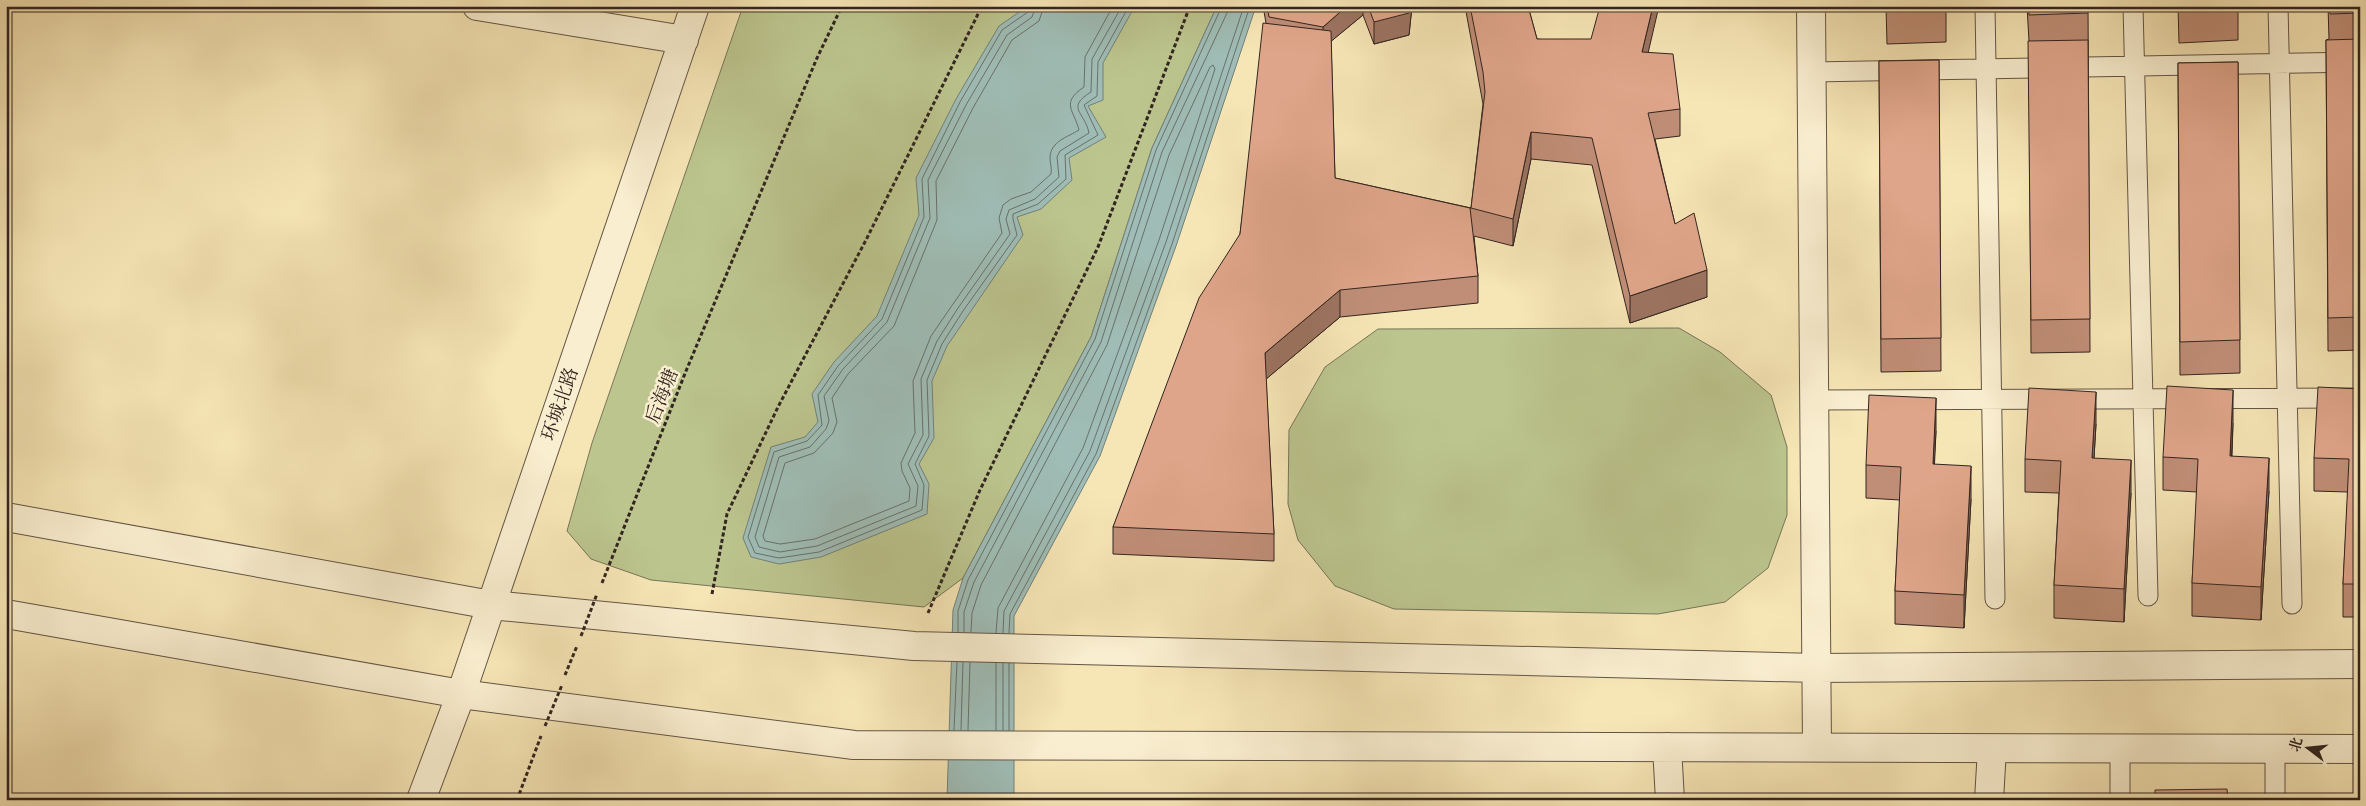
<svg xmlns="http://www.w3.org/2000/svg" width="2366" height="806" viewBox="0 0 2366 806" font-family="Cardo,'Noto Serif SC',serif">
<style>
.green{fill:#bcc58e;stroke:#777557}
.water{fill:#9fbdb6;stroke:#73807a}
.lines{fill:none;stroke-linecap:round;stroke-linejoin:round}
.shore{stroke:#68716b;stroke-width:1}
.service-casing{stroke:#635545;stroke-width:21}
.minor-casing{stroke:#635545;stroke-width:30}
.tertiary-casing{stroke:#635545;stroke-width:30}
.path{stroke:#322520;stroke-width:3;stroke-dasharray:4 2.5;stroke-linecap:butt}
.service{stroke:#f9eecf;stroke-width:19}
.minor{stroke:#f9eecf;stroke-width:28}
.tertiary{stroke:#f9eecf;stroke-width:28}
.path-bridge{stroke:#322520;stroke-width:3;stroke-dasharray:4 2.5;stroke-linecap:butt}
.wall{fill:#c08e77;stroke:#322520}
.shaded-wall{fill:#9c7461;stroke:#322520}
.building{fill:#dfa58a;stroke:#322520}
.labels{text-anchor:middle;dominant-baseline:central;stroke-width:5;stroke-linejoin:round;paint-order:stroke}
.street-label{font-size:19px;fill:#322520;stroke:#f9eecf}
</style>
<rect width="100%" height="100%" fill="#f6e5b5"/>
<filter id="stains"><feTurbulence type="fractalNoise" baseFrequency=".004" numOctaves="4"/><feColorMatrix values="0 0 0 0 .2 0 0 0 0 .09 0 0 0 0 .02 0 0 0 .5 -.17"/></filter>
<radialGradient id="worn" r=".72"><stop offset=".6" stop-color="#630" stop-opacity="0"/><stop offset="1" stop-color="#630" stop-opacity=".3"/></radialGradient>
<!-- green -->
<path class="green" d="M743 6H1217L1152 148 1091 337 963 578 924 607 651 580 591 559 567 531 592 443Z
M1679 328 1720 352 1771 395 1787 447V515L1768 568 1725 602 1658 614 1394 609 1335 586 1298 540 1288 504 1289 430 1325 367 1378 329Z"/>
<!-- water -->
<path class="water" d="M1028 6H1135L1103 63V100L1088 106 1106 137 1069 158 1072 180 1041 209 1017 217 1023 235 947 346 932 381 934 438 919 464 929 484 927 514 821 557 779 564 751 557 743 538 771 447 805 437 818 422 812 394 834 362 877 316 919 215 916 178 956 99 999 26Z
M1217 6H1256L1176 246 1100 456 1014 616V800H947L953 610 963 578 1091 337 1152 148Z"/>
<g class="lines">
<!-- shore -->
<path class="shore" d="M1030 6 1028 12 1002 30 960 102 922 179 924 217 882 319 838 366 818 395 822 425 807 441 774 452 748 537 755 553 779 558 819 552 922 510 924 485 915 464 929 436 927 380 942 344 963 311 1017 235 1013 219V214L1038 204 1066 179 1065 155 1098 135 1084 105 1097 96 1098 62 1129 6
M1036 6 1032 17 1007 35 966 105 928 180 930 218 887 322 843 369 824 396 829 421 826 429 810 447 779 457 755 537 759 547 780 552 817 546 916 506 918 486 908 464 923 435 921 379 937 341 958 308 1010 234 1006 219 1009 210 1035 199 1059 177 1057 157 1060 151 1089 133C1085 112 1065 108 1091 92L1092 59 1122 6
M1044 6 1039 21 1012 40 973 108 936 181 937 220 894 326 848 374 832 398 837 422 833 433 814 453 785 463 763 536 765 541 780 544 815 539 909 501 910 488 902 471 901 463 915 433 913 381 931 336 1002 233 999 218 1003 205 1011 199 1031 192 1051 174C1052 168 1050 163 1050 157 1051 141 1068 137 1079 130 1074 110 1060 103 1084 87L1085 57 1113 6
M958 632V611L968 580 1095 339 1156 150 1222 6
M964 632V612L974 582 1101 342 1162 152 1227 13 1228 6
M971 632 972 613 981 585 1107 345 1169 155 1210 67 1213 65 1215 69 1159 240 1083 448 998 608 996 633
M1003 633 1004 611 1090 451 1166 242 1244 6
M1009 633 1010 614 1096 454 1172 244 1250 6
M996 663V730
M1003 663V730
M1009 663V730
M954 730 957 662
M961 730 963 662
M968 730 970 662"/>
<!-- service casing -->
<g class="service-casing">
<path id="service" d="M1985 6 1995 599
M2133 6 2148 596
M2278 6 2292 604
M1812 72 2360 62
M1814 400 2360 398
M2275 750V800
M2120 800V750"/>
</g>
<!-- minor casing -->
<g class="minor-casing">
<path id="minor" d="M1989 800 1992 749"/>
</g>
<!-- tertiary casing -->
<g class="tertiary-casing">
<path id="tertiary" d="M477 6 684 40
M1811 6 1817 747
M6 517 491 605 914 646 1816 668 2360 664
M6 614 461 694 854 745 2360 749
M1667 747 1670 800
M421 800 461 694 695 6"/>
</g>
<!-- path -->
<path class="path" d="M602 583 686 371 817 58 842 6
M712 594 727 514 778 407 866 240 982 6
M928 613 980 490 1098 247 1190 6
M565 675 577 646
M517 800 541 736"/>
<!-- service -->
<use href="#service" class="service"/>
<!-- minor -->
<use href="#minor" class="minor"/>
<!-- tertiary -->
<use href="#tertiary" class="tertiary"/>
<!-- path-bridge -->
<path class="path-bridge" d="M581 636 597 594
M545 726 562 685"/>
</g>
<!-- wall -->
<path class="wall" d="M1263 6H1412L1409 35 1374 44 1363 15 1331 41 1335 178 1471 208 1483 104 1465 6H1528L1537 39 1648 52 1680 109V136L1655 139 1675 224 1707 297 1630 323 1592 165 1531 159 1513 246 1474 236 1478 276V303L1340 317 1266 379 1274 534V561L1113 554V527L1240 234 1266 23Z
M1886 6H1946V42L1887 44Z
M2027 6H2088L2090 352 2031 353 2029 41Z
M2178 6H2238V40L2179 43Z
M2328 6H2360V350L2328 351 2326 40 2329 39Z
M1939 60 1941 371 1881 372 1879 61Z
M2238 62 2240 373 2180 375 2178 63Z
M2360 389V617H2343V584L2348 492 2314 491V458Z
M2233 423 2232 456 2269 491 2261 620 2192 616V583L2197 492 2163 490V457Z
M2096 424 2094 458 2131 493 2124 622 2054 618V585L2059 493 2025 492V459Z
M1936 431 1934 464 1971 499 1964 628 1895 624V591L1900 500 1866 498V465Z"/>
<!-- shaded-wall -->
<path class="shaded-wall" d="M1347 6H1363V15L1323 48V27Z
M1410 6H1412L1409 35 1374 44V22Z
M1653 6H1659L1642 79V52Z
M1531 132V159L1513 246V219Z
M1707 270V297L1630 323V296Z
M1340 290V317L1265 380V353Z
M2233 390V423L2230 489V456Z
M2096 392V424L2092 491V458Z
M1936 398V431L1933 497V464Z
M2269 458V491L2261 620V587Z
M2131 460V493L2124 622V589Z
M1971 466V499L1964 628V595Z"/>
<!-- building -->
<path class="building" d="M1267 6H1347L1323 27 1269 17Z
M1368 6H1410L1409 13 1374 22Z
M1470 6H1528L1537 39H1591L1600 6H1653L1642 52 1673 54 1680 109 1648 113 1675 224 1694 213 1707 270 1630 296 1592 138 1531 132 1513 219 1471 208 1485 92 1483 72Z
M1887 6H1946V9L1887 11Z
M2029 6H2088V13L2029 15Z
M2179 6H2238V7L2179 10Z
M2329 6H2360V13L2330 14Z
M1263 23 1331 31 1335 178 1470 208 1478 276 1340 290 1265 353 1274 534 1113 527 1199 298 1240 234Z
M2360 39V317L2328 318 2326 40Z
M2088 40 2090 319 2031 320 2028 41Z
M1939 60 1941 338 1881 339 1879 61Z
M2238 62 2240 340 2180 342 2178 63Z
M2167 386 2233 390 2230 456 2269 458 2261 587 2192 583 2198 459 2163 457Z
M2318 387 2360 389V584H2343L2349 459 2314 458Z
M2029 388 2096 392 2092 458 2131 460 2124 589 2054 585 2061 461 2025 459Z
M1869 395 1936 398 1933 464 1971 466 1964 595 1895 591 1901 467 1866 465Z
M2227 789 2228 800H2155V790Z
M2360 797V800H2306V798Z"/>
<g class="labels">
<!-- street labels -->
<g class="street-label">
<text transform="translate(662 396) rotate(-68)">后海塘</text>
<text transform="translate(560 404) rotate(-71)">环城北路</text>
</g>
</g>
<!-- margin -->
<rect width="2366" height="806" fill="none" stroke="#f6e5b5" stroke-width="25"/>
<rect x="8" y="8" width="2351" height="791" fill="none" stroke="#322520" stroke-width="2.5"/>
<rect x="12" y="12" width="2341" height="781" fill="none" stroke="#322520"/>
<!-- north arrow -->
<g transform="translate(2308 748) rotate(286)" stroke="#f9eecf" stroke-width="4" paint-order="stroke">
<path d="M0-4L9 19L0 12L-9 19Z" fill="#322520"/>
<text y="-8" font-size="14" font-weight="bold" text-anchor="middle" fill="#322520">北</text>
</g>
<rect width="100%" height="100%" filter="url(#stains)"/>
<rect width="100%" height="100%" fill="url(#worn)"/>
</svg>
